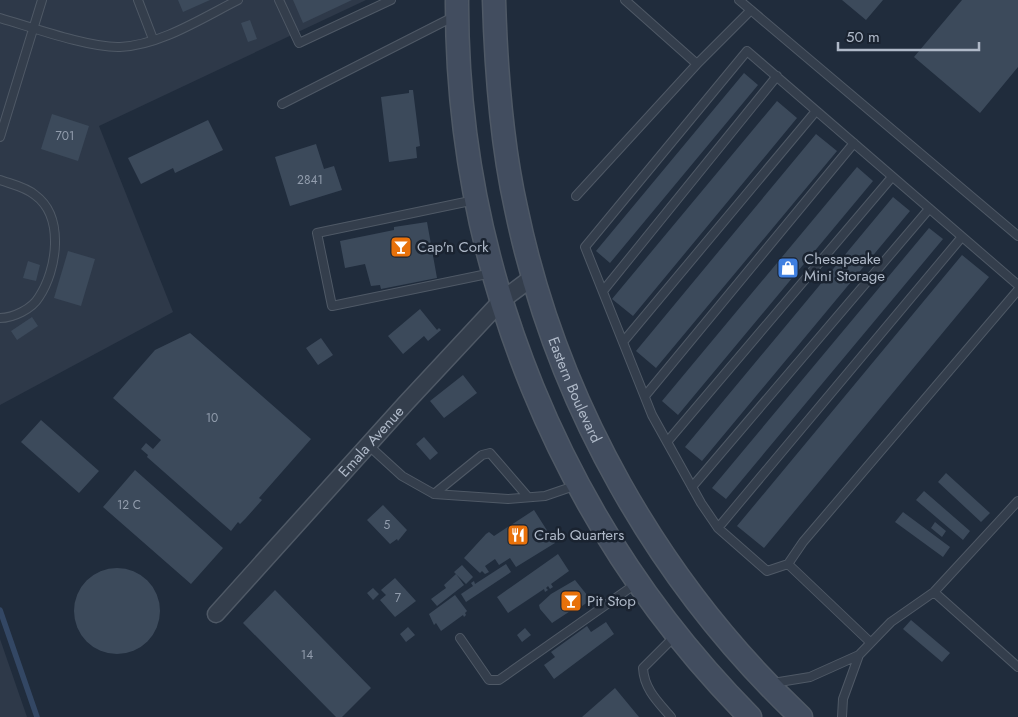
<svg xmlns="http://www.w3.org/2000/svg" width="1018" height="717" viewBox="0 0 1018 717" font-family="Jost,sans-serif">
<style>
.airport{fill:#2e3949}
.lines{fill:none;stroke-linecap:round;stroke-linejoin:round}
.stream{stroke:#334764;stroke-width:5.5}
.building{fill:#3c4a5b}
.service-casing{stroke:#4f5966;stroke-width:10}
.minor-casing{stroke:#4f5966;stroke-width:19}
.secondary-casing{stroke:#4f5966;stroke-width:25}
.service{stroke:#343e4c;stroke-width:8}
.minor{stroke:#343e4c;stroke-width:16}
.secondary{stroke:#424d5f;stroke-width:22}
.labels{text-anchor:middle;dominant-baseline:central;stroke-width:5;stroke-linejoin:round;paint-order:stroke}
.number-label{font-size:12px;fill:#929dad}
.poi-label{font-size:15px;fill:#afb9c8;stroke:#1a2330;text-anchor:start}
.street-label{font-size:15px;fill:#afb9c8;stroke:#1a2330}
</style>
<rect width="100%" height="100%" fill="#202c3c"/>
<!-- airport -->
<path class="airport" d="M0 0H366L99 126 173 312 0 405Z
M0 639 27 717H0Z"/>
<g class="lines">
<!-- stream -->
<path class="stream" d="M0 610 37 717"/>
</g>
<!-- building -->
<path class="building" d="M178 0H210L183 12Z
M293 0H352L303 23Z
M842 0H883L866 20Z
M962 0H1018V67L980 113 914 57Z
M250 20 257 39 248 42 241 23Z
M744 73 758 85 610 263 596 251Z
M409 90H413L420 146 416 147 417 158 389 162 381 97 409 93Z
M777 101 797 118 633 316 612 299Z
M52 114 89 126 78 161 41 149Z
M208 120 223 150 175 173 173 168 141 184 128 158Z
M816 134 837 151 656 368 636 351Z
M316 144 324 169 334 166 342 190 290 206 275 157Z
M857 167 873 181 678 415 662 401Z
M893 197 910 211 702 461 685 447Z
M427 222 437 278 381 289 380 285 371 286 365 264 345 268 340 241 394 230V227Z
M929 228 943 239 726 499 712 488Z
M68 251 95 259 81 306 54 298Z
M962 255 989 277 764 548 737 526Z
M28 261 40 265 36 281 23 278Z
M420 309 437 330 439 328 441 330 428 341 424 336 403 354 388 336Z
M32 317 38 326 17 340 11 331Z
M190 333 311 439 259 498 262 500 246 518 240 524 238 522 231 531 147 457 148 455 141 449 146 443 153 449 161 440 113 398 155 350Z
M321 338 333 355 318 365 306 348Z
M463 375 477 393 444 418 430 401Z
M41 420 99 471 79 493 21 442Z
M424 437 438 453 430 460 416 444Z
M135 470 223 548 191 584 103 507Z
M946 473 990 513 981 522 938 482Z
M924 491 970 531 963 540 916 500Z
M383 505 407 530 398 541 397 539 390 544 367 520Z
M534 510 555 543 516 567 510 558 499 565 495 559 485 566 489 572 485 574 482 571 480 573 464 558 486 534 489 532 494 536Z
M903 512 950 547 943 557 895 522Z
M935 522 946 531 942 537 931 528Z
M558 554 569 571 551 584 553 587 550 589 548 586 546 588 548 590 545 592 544 589 508 613 497 597Z
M506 564 511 572 466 602 461 594 473 586 471 583 474 581 475 584Z
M462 565 473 577 466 584 454 572Z
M74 611a43 43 0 1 1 86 0a43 43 0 1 1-86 0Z
M456 574 464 585 437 606 431 599 446 588 444 585Z
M395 578 416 601 395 617 380 600 386 595 381 590Z
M575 580 591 600 582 606 581 604 552 623 540 609 539 605 551 594Z
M373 588 379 594 373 600 367 593Z
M275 590 371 688 342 717H336L243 623Z
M455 595 467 611 465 613 466 615 464 617 463 615 441 631 436 623 434 625 429 614Z
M911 620 950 653 942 662 903 629Z
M606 622 614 634 554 679 544 665 555 657 551 652 587 626 591 632Z
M408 627 415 635 406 642 400 634Z
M525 628 531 635 522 642 517 635Z
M615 688 639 717H582Z"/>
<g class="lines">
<!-- service casing -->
<g class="service-casing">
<path id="service" d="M138 0 153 39
M279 0 299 43 391 0
M625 0 697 64
M739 0 1018 236
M0 18C31 27 89 48 120 47 161 45 202 18 238 0
M282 104 455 16
M0 137 42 0
M0 180C11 184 26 187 35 195 65 217 57 270 39 297 32 309 13 318 0 318
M576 196 697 64 751 10
M475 200 317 233 332 306 492 273
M603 291 777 76
M623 342 816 111
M645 396 854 143
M667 442 892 177
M368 445 402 476 434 494 508 499 545 496 577 485
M692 487 929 209
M434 494 482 455 490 453 528 497
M718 528 961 238
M788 564 767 571 718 528 701 503 652 415 585 247 747 51 1018 285
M934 592 1018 667
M460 638 489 680H499L637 583
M870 642 788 564 803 542 1018 290
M773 683 810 677 859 655
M671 717C658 702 644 689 643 668L676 635
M842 717 843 699 859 655 891 622 934 592 1018 501"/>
</g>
<!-- minor casing -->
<g class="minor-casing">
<g id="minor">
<path id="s1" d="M216 614 406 403 502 300 533 277"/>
</g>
</g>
<!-- secondary casing -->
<g class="secondary-casing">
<g id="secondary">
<path d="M457 0C456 268 562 527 750 717"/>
<path id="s2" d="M494 0C496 69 501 141 516 208 556 401 658 582 801 717"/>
</g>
</g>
<!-- service -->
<use href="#service" class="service"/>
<!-- minor -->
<use href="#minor" class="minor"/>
<!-- secondary -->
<use href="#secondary" class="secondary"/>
</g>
<!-- icons -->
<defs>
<g id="bar-square" transform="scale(1.125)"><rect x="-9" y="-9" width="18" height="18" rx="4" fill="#e8710a" stroke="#1a2330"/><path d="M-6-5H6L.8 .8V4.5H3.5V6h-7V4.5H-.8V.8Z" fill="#fff"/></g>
<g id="shop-square" transform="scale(1.125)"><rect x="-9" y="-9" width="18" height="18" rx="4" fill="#3f7fe0" stroke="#1a2330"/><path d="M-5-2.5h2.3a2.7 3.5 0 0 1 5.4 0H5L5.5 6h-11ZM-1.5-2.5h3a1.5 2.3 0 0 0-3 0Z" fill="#fff"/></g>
<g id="restaurant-square" transform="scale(1.125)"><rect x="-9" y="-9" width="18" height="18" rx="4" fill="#e8710a" stroke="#1a2330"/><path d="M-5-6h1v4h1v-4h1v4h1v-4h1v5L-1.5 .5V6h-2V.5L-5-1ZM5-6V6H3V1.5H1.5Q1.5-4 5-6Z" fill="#fff"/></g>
</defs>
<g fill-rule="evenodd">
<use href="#bar-square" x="401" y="247"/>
<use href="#shop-square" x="788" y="268"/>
<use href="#restaurant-square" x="518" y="535"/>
<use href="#bar-square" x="571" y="601"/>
</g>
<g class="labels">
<!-- number labels -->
<g class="number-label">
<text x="65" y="136">701</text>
<text x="310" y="180">2841</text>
<text x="212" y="418">10</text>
<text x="129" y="505">12 C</text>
<text x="387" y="525">5</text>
<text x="398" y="598">7</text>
<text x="307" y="655">14</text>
</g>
<!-- poi labels -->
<g class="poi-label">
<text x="417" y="247">Cap'n Cork</text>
<text x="804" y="259">Chesapeake<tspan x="804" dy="17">Mini Storage</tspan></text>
<text x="534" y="535">Crab Quarters</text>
<text x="587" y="601">Pit Stop</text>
</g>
<!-- street labels -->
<g class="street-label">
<text stroke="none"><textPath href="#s2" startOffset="401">Eastern Boulevard</textPath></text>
<text stroke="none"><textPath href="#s1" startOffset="232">Emala Avenue</textPath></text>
</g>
</g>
<!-- scale -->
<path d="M838 42v8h141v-8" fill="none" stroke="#afb9c8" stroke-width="2.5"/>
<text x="846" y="42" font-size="15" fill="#afb9c8" stroke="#1a2330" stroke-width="4" paint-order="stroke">50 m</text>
</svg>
